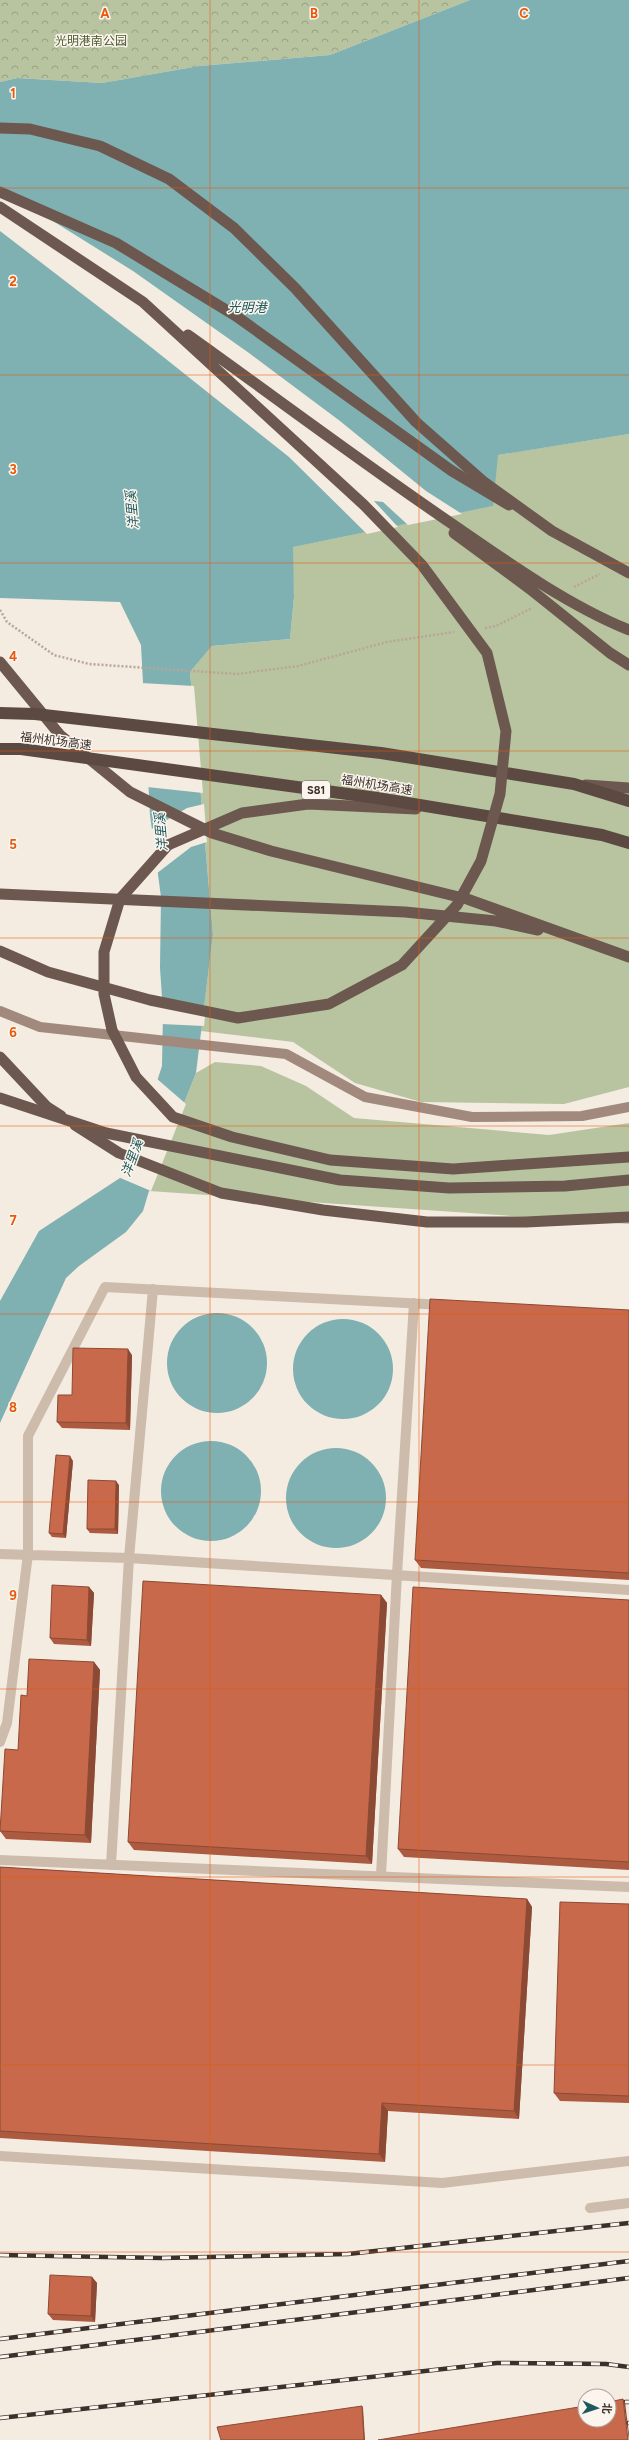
<svg xmlns="http://www.w3.org/2000/svg" width="629" height="2440" viewBox="0 0 629 2440" font-family="Figtree,'Noto Sans SC',sans-serif">
<style>
.grass{fill:#b8c4a0}
.park{fill:url(#park-crowns)}
.water{fill:#7fb0b2}
.pier{fill:#f4ebe1}
.lines{fill:none;stroke-linecap:round;stroke-linejoin:round}
.path{stroke:#b9a596;stroke-width:2.5;stroke-dasharray:2 2;stroke-linecap:butt}
.service{stroke:#cdbbac;stroke-width:10}
.secondary{stroke:#a18a7d;stroke-width:10}
.trunk{stroke:#6c584f;stroke-width:11}
.motorway{stroke:#5c4a42;stroke-width:12}
.rail-casing{stroke:#3b302b;stroke-width:4.5}
.rail{stroke:#fbf5ee;stroke-width:3;stroke-dasharray:9;stroke-linecap:butt}
.trunk-bridge{stroke:#6c584f;stroke-width:11}
.wall{fill:#ac5a40}
.shaded-wall{fill:#8c4a34}
.building{fill:#c8694b;stroke:#8c4a34}
.grid{fill:none;stroke:#e8590c;stroke-width:1;stroke-opacity:0.55}
.labels{text-anchor:middle;dominant-baseline:central;stroke-width:3;stroke-linejoin:round;paint-order:stroke}
.shield{fill:#fbf5ee;stroke:#756b66;stroke-width:1}
.shield-label{font-size:11px;font-weight:bold;fill:#3b302b}
.park-label{font-size:12px;fill:#4a5a2e;stroke:#fbf5ee}
.street-label{font-size:12px;fill:#3b302b;stroke:#fbf5ee}
.water-label{font-size:13px;font-style:italic;fill:#1f5a5e;stroke:#fbf5ee}
.grid-label{font-size:13px;text-anchor:middle;font-weight:bold;fill:#e8590c;stroke:#fbf5ee;stroke-width:3;stroke-linejoin:round;paint-order:stroke}
</style>
<defs>
<pattern id="park-crowns" width="20" height="18" patternUnits="userSpaceOnUse"><rect width="20" height="18" fill="#b8c4a0"/><path d="M2 6a3 3 0 1 1 6 0M12 15a3 3 0 1 1 6 0" fill="none" stroke="#97a083"/></pattern>
</defs>
<rect width="100%" height="100%" fill="#f4ebe1"/>
<!-- grass -->
<path class="grass" d="M629 434V1087L564 1104 421 1102 355 1083 293 1042 201 1031 213 934 190 672 212 646 290 639 294 597 292 547 492 506 497 455Z
M215 1062 261 1066 306 1086 354 1118 549 1135 629 1123V1224L149 1191 196 1073Z"/>
<!-- park -->
<path class="park" d="M0 0H470L330 55 199 66 102 83 17 78 0 82Z"/>
<!-- water -->
<path class="water" d="M470 0H629V434L498 455 493 506 293 547 294 597 290 639 212 646 190 672 213 934 196 1073 149 1191 143 1211 126 1232 79 1266 66 1278 0 1423V1301L39 1231 120 1178 129 1167 162 1066 163 1012 160 968 161 897 150 815 141 645 120 602 0 598V82L17 78 102 83 199 66 330 55Z
M167 1363a50 50 0 1 1 100 0a50 50 0 1 1-100 0Z
M293 1369a50 50 0 1 1 100 0a50 50 0 1 1-100 0Z
M161 1491a50 50 0 1 1 100 0a50 50 0 1 1-100 0Z
M286 1498a50 50 0 1 1 100 0a50 50 0 1 1-100 0Z"/>
<!-- pier -->
<path class="pier" d="M0 188 133 271 249 353 340 421 426 491 462 514 408 525 383 502 374 501 398 527 367 534 289 457 142 340 0 231Z
M141 683 194 686 203 793 147 787Z
M204 804 207 842 191 847 156 874 150 830 187 808Z
M160 998 206 1006 204 1026 161 1024Z
M156 1078 186 1104 151 1191 118 1177 127 1166Z"/>
<g class="lines">
<!-- path -->
<path class="path" d="M574 587 600 574
M0 610 7 622 54 655 89 664 237 674 298 666 387 642 454 632
M485 628 496 626 532 608"/>
<!-- service -->
<path class="service" d="M0 1554 129 1558 629 1590
M0 1742 7 1723 28 1554V1436L105 1287 444 1305
M0 1860 629 1887
M111 1865 129 1558 153 1289
M381 1875 397 1574 414 1303
M0 2156 442 2183 629 2161
M590 2208 629 2203"/>
<!-- secondary -->
<path class="secondary" d="M0 1011 40 1027 286 1054 365 1097 472 1117 582 1116 629 1107"/>
<!-- trunk -->
<path class="trunk" d="M0 192 116 243 236 316 452 471 509 505
M0 662 60 735 130 792 212 833 271 851 467 899 629 957
M586 785 629 788
M168 845 242 813 308 804 416 809
M0 894 405 912 496 921 538 930
M0 1057 47 1107 61 1116
M75 1125 119 1153 221 1193 323 1210 427 1222H526L629 1217"/>
<!-- motorway -->
<path class="motorway" d="M0 713 35 714 381 753 574 784 629 801
M0 749H21L377 798 602 835 629 843"/>
<!-- rail casing -->
<g class="rail-casing">
<path id="rail" d="M0 2255 162 2258 348 2254 629 2223
M0 2339 629 2261
M0 2357 629 2278
M625 2402H629
M0 2418 497 2363 606 2364 629 2367
M628 2423H629"/>
</g>
<!-- rail -->
<use href="#rail" class="rail"/>
<!-- trunk-bridge -->
<path class="trunk-bridge" d="M0 128 30 129 100 146 169 179 234 228 295 288 416 422 484 482 552 531 629 573
M0 207 143 302 364 505 422 565 487 653 506 731 500 794 481 861 457 905 402 965 329 1004 238 1018 150 1000 48 972 0 951
M188 335C279 400 368 467 461 530 513 566 570 606 629 630
M454 533 530 589 610 653 629 665
M168 845 120 899 104 952V994L112 1030 136 1077 173 1117 232 1137 330 1160 453 1169 629 1157
M0 1098 106 1133 340 1180 449 1188 565 1186 629 1180"/>
</g>
<!-- wall -->
<path class="wall" d="M629 1310V1580L421 1568 415 1560Z
M132 1355 130 1430 62 1428 57 1422Z
M73 1461 66 1538 52 1537 49 1533Z
M119 1485 118 1534 90 1533 87 1529Z
M89 1587 94 1593 91 1646 54 1644 50 1638Z
M381 1595 387 1603 372 1864 134 1850 128 1842Z
M629 1600V1870L404 1857 398 1849Z
M94 1662 100 1670 91 1843 6 1839 0 1831 18 1750 27 1696Z
M0 1867 527 1899 532 1907 519 2119 388 2111 385 2162 0 2138Z
M629 1904V2103L560 2101 554 2093Z
M92 2277 97 2283 95 2322 53 2320 48 2314Z"/>
<!-- shaded-wall -->
<path class="shaded-wall" d="M128 1349 132 1355 130 1430 126 1423Z
M70 1456 73 1461 66 1538 63 1534Z
M116 1481 119 1485 118 1534 115 1529Z
M89 1587 94 1593 91 1646 87 1640Z
M381 1595 387 1603 372 1864 366 1856Z
M94 1662 100 1670 91 1843 85 1835Z
M527 1899 532 1907 519 2119 514 2111Z
M382 2103 388 2111 385 2162 379 2154Z
M92 2277 97 2283 95 2322 91 2316Z
M623 2399 625 2402 629 2434V2440Z
M362 2406 363 2408 365 2440H364Z"/>
<!-- building -->
<path class="building" d="M430 1299 629 1310V1573L415 1560Z
M73 1348 128 1349 126 1423 57 1422 58 1395H72Z
M56 1455 70 1456 63 1534 49 1533Z
M88 1480 116 1481 115 1529H87Z
M143 1581 381 1595 366 1856 128 1842Z
M52 1585 89 1587 87 1640 50 1638Z
M413 1587 629 1600V1862L398 1849Z
M29 1659 94 1662 85 1835 0 1831 5 1749 18 1750 21 1695 27 1696Z
M0 1867 527 1899 514 2111 382 2103 379 2154 0 2131Z
M560 1902 629 1904V2096L554 2093Z
M50 2275 92 2277 91 2316 48 2314Z
M623 2399 628 2440H378L585 2406V2420H609V2402Z
M362 2406 364 2440H221L217 2427Z"/>
<!-- grid -->
<path class="grid" d="M210 0V2440M419 0V2440M0 188H629M0 375H629M0 563H629M0 751H629M0 938H629M0 1126H629M0 1314H629M0 1502H629M0 1689H629M0 1877H629M0 2065H629M0 2252H629"/>
<g class="labels">
<!-- shield labels -->
<rect class="shield" x="302" y="781" width="28" height="18" rx="3"/>
<g class="shield-label">
<text x="316" y="790">S81</text>
</g>
<!-- park labels -->
<g class="park-label">
<text x="91" y="41">光明港南公园</text>
</g>
<!-- street labels -->
<g class="street-label">
<text transform="translate(56 741) rotate(7)">福州机场高速</text>
<text transform="translate(377 785) rotate(9)">福州机场高速</text>
</g>
<!-- water labels -->
<g class="water-label">
<text x="247" y="307">光明港</text>
<text transform="translate(132 510) rotate(-95)">洋里溪</text>
<text transform="translate(161 832) rotate(-95)">洋里溪</text>
<text transform="translate(132 1158) rotate(-70)">洋里溪</text>
</g>
</g>
<g class="grid-label">
<text x="105" y="18">A</text>
<text x="314" y="18">B</text>
<text x="524" y="18">C</text>
<text x="13" y="98">1</text>
<text x="13" y="286">2</text>
<text x="13" y="474">3</text>
<text x="13" y="661">4</text>
<text x="13" y="849">5</text>
<text x="13" y="1037">6</text>
<text x="13" y="1225">7</text>
<text x="13" y="1412">8</text>
<text x="13" y="1600">9</text>
</g>
<!-- north arrow -->
<g transform="translate(597 2408) rotate(93)"><circle r="19" fill="#fbf5ee" stroke="#aea6a0"/>
<path d="M0-3L7 15L0 10L-7 15Z" fill="#1f5a5e"/>
<text y="-6" font-size="11" font-weight="bold" text-anchor="middle" fill="#3b302b">北</text>
</g>
</svg>
